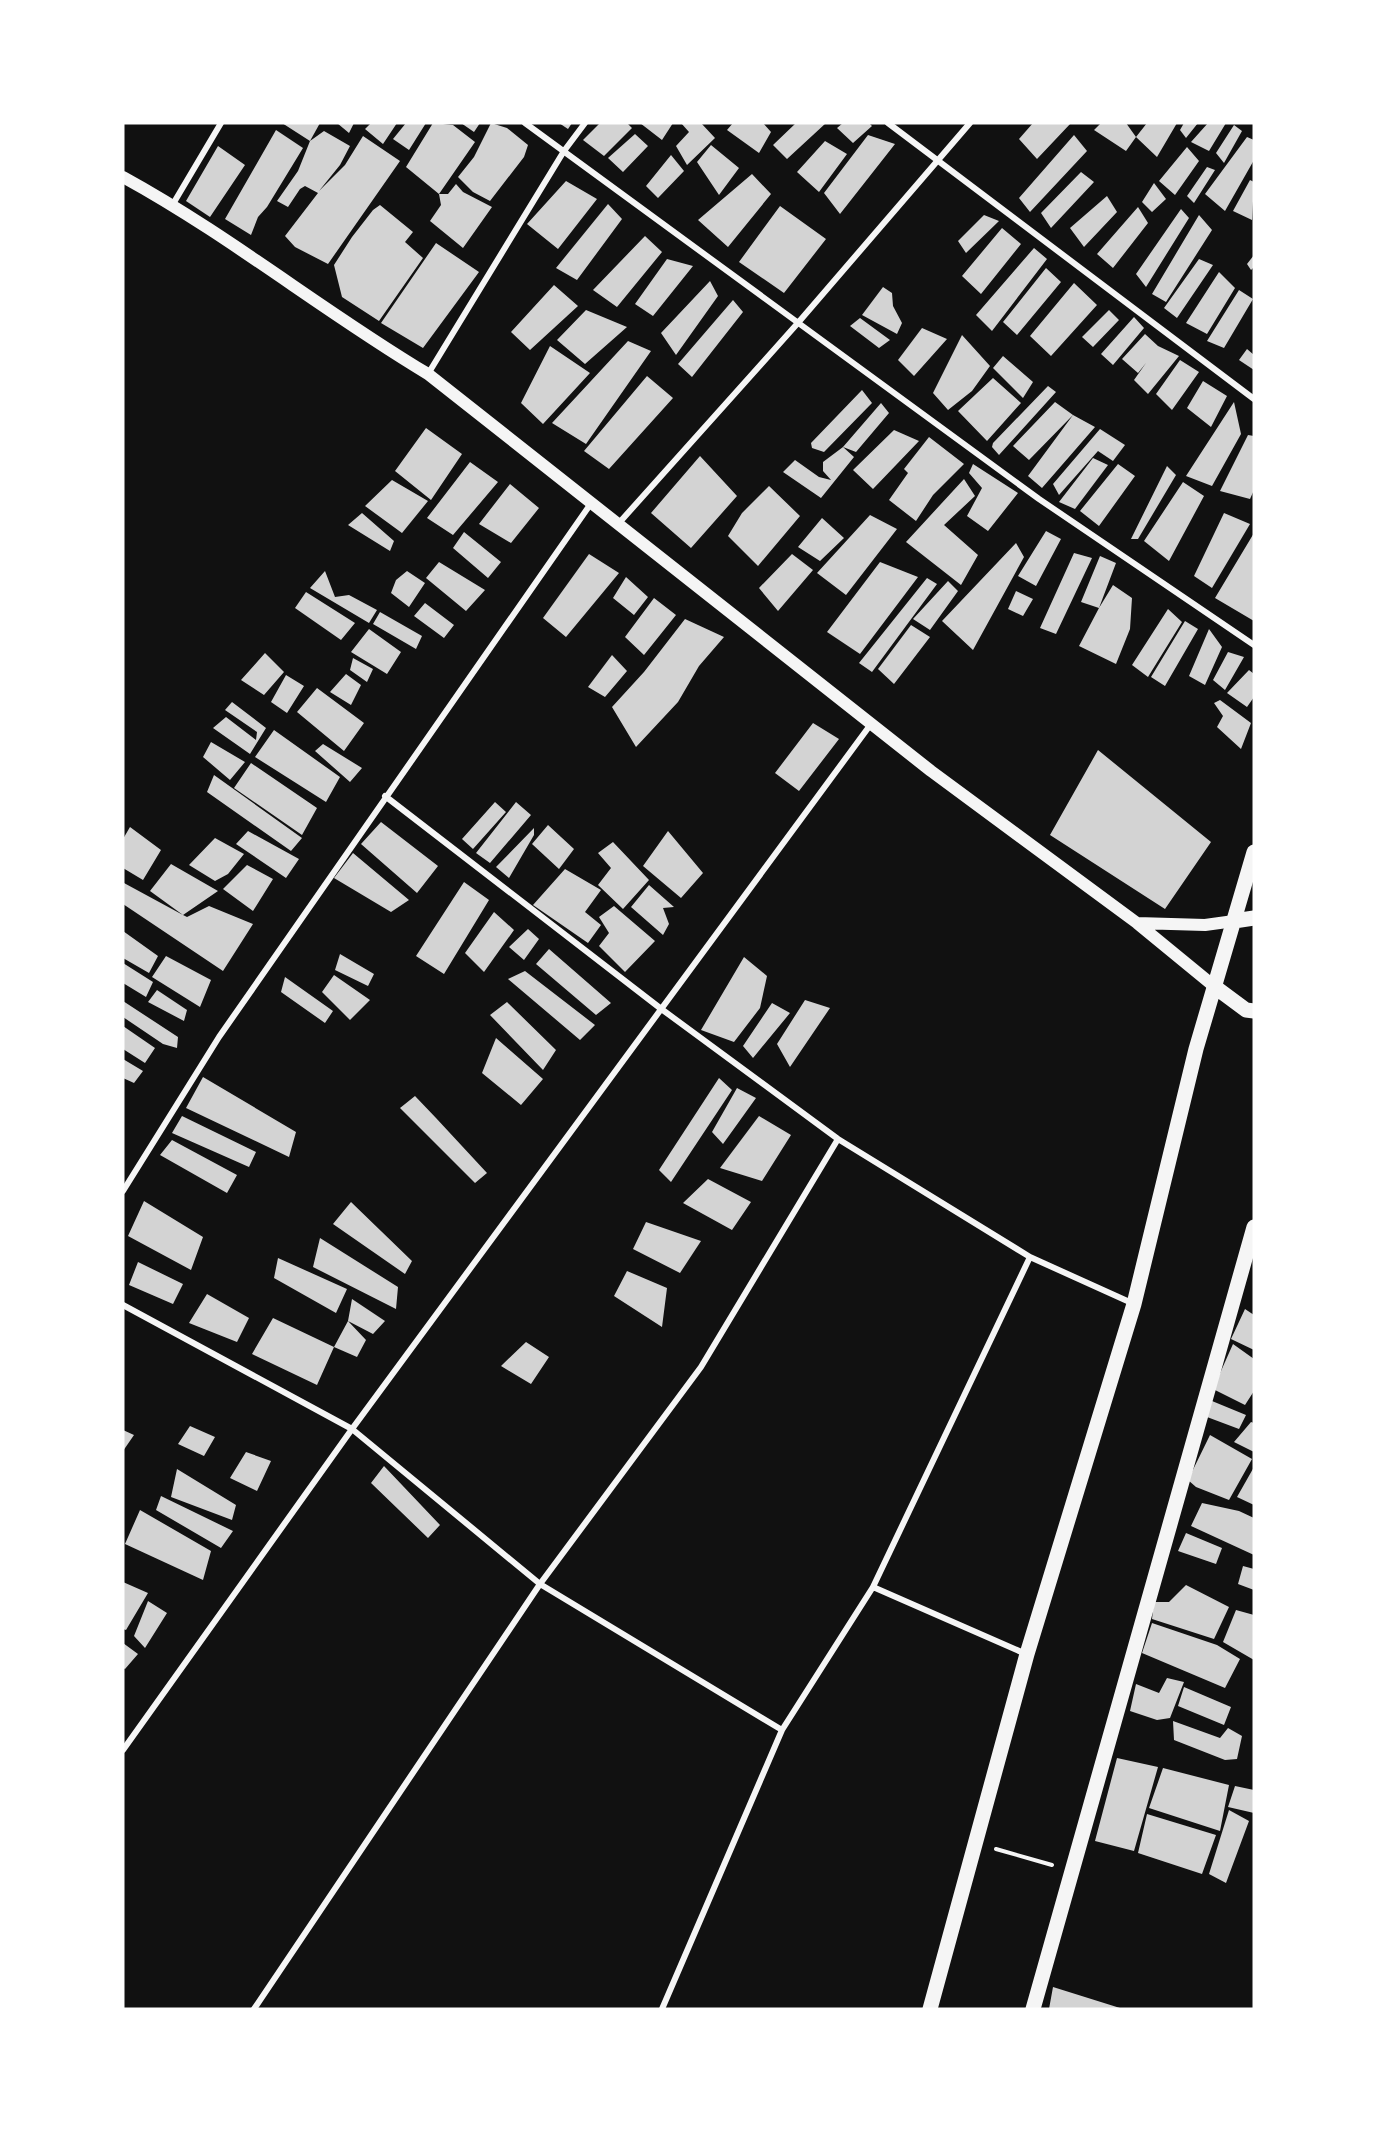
<svg xmlns="http://www.w3.org/2000/svg" width="1377" height="2132" viewBox="0 0 1377 2132" font-family="'Open Sans',sans-serif">
<style>
.building{fill:#d3d3d3}
.lines{fill:none;stroke-linecap:round;stroke-linejoin:round}
.path{stroke:#f5f5f5;stroke-width:4}
.minor{stroke:#f5f5f5;stroke-width:6}
.secondary{stroke:#f5f5f5;stroke-width:12}
.primary{stroke:#f5f5f5;stroke-width:15}
</style>
<rect width="100%" height="100%" fill="#111"/>
<!-- building -->
<path class="building" d="M282 123H320L310 141 324 131 350 146 340 165 319 191 345 165 363 136 400 161 328 264 295 247 285 236 318 193 305 186 300 189 288 207 277 201 298 171 310 141Z
M337 123H354L349 133Z
M371 123H397L383 144 365 129Z
M406 123H426L409 150 393 139Z
M433 123 453 125 475 142 439 194 406 167Z
M461 123H480L474 132Z
M491 123 507 128 528 145 524 157 490 201 473 192 458 177 474 157Z
M559 123H572L568 129Z
M600 123H627L632 128 604 156 583 140Z
M640 123H673L662 140Z
M681 123H701L715 138 687 165 676 146 689 132Z
M733 123H763L771 132 759 153 727 130Z
M796 123H826L787 159 773 145Z
M843 123H869L872 126 853 143 837 128Z
M1033 123H1071L1037 159 1019 139Z
M1101 123H1126L1136 137 1147 123H1177L1157 157 1136 137 1126 151 1094 130Z
M1184 123H1198L1186 138 1180 130Z
M1208 123H1226L1209 151 1191 142Z
M1234 125 1242 131 1224 163 1216 153Z
M276 130 303 148 267 207 258 217 251 235 225 219Z
M635 134 648 146 623 172 608 158Z
M868 135 895 144 840 214 824 193Z
M1074 135 1087 151 1030 212 1019 198Z
M1247 137 1254 140V160L1225 211 1205 194Z
M825 141 847 154 819 192 797 172Z
M711 145 739 168 719 195 697 162Z
M218 146 245 165 210 217 186 201Z
M1187 147 1199 161 1175 195 1159 181Z
M671 155 684 171 658 198 646 186Z
M1207 167 1215 170 1194 203 1187 196Z
M1081 172 1094 182 1051 228 1041 213Z
M752 174 771 194 728 247 698 220Z
M1250 180 1254 182 1252 220 1233 211Z
M566 181 597 199 558 249 527 224Z
M1154 183 1166 199 1152 212 1142 202Z
M456 184 463 192 492 207 463 248 430 221 441 205 439 194H448Z
M1107 196 1117 212 1084 247 1070 228Z
M608 204 622 219 577 280 556 268Z
M380 205 413 232 405 242 423 258 379 321 342 297 334 265 352 237 373 210Z
M780 206 826 239 784 293 739 262Z
M1138 207 1148 223 1113 268 1097 254Z
M1181 209 1189 218 1146 287 1136 274Z
M984 215 999 221 966 253 958 241Z
M1199 215 1212 230 1166 302 1152 294Z
M1002 228 1021 244 981 294 962 276Z
M645 236 662 252 617 307 593 290Z
M436 243 479 272 423 348 381 323Z
M1034 248 1047 259 992 331 976 315Z
M1254 255V267L1251 270 1247 264Z
M667 259 693 266 653 316 635 304Z
M1199 259 1213 265 1177 318 1164 308Z
M1046 268 1061 282 1017 335 1003 322Z
M1219 272 1235 288 1207 334 1186 323Z
M710 281 718 296 676 355 661 333Z
M1074 283 1097 305 1051 356 1030 336Z
M554 285 578 306 530 350 511 332Z
M883 287 892 293 893 306 902 323 897 334 862 315Z
M1239 290 1253 299 1224 348 1207 341Z
M733 300 743 312 692 377 678 364Z
M586 310 627 327 585 364 557 340Z
M1109 310 1119 320 1093 347 1082 337Z
M1134 317 1144 328 1113 365 1101 354Z
M860 318 890 340 879 348 850 326Z
M922 328 947 339 914 376 898 360Z
M1145 334 1158 346 1179 356 1148 394 1134 380 1146 363 1138 373 1122 359Z
M962 335 990 366 972 391 948 410 933 393Z
M628 341 651 351 586 444 552 423Z
M550 346 590 373 543 424 521 403Z
M1247 349 1254 355V370L1239 360Z
M1003 356 1033 382 1023 398 993 368Z
M1180 360 1199 372 1172 410 1156 394Z
M647 376 673 398 609 469 584 451Z
M993 378 1021 403 987 441 958 411Z
M1203 381 1227 396 1211 427 1187 408Z
M1048 386 1056 392 999 455 992 447 993 443Z
M862 390 872 403 824 452 812 448 811 443Z
M1055 402 1073 415 1029 460 1013 446Z
M1234 402 1241 434 1212 486 1186 476Z
M881 403 889 413 856 452 843 447Z
M1073 415 1095 427 1042 488 1028 476Z
M426 428 462 454 431 500 395 471Z
M1100 429 1125 445 1113 461 1098 451 1059 495 1053 484Z
M894 430 919 441 873 489 853 470Z
M1248 435 1254 436V490L1250 499 1220 491Z
M929 437 964 464 933 495 916 521 889 500 908 473 904 469Z
M843 447 854 457 821 498 783 472 795 460 819 477 831 480 823 471V462Z
M700 456 737 496 691 548 651 513Z
M1093 458 1108 465 1075 509 1059 502Z
M470 462 498 482 453 535 427 518Z
M973 464 1018 493 988 531 967 516 982 488 969 473Z
M1118 464 1135 476 1099 526 1080 511Z
M1167 466 1176 475 1138 539H1131Z
M964 479 975 496 944 525 978 555 961 585 906 542Z
M392 480 428 501 402 533 365 506Z
M1183 482 1204 496 1169 561 1144 541Z
M510 484 539 508 511 543 479 524Z
M769 486 800 516 758 566 728 536 742 513Z
M362 513 394 541 390 551 348 525Z
M1224 513 1250 524 1212 588 1194 576Z
M870 515 897 529 846 595 817 573Z
M822 518 844 538 820 561 798 547Z
M1046 531 1061 539 1036 586 1018 576Z
M464 532 501 562 488 578 453 548Z
M1254 533V621L1215 598Z
M1016 543 1024 557 973 650 942 621Z
M1074 553 1092 558 1056 634 1040 628Z
M589 554 619 573 566 637 543 618Z
M792 554 813 570 778 611 759 588Z
M1100 556 1116 563 1099 608 1113 585 1132 598 1130 629 1116 664 1079 646 1099 608 1081 602Z
M439 562 485 590 466 611 426 578Z
M880 562 918 577 860 654 827 632Z
M325 571 335 597 349 595 377 610 369 623 310 588Z
M407 571 425 583 409 607 391 593 396 580Z
M626 577 648 597 634 615 613 598Z
M927 578 937 584 872 672 859 663Z
M948 581 958 591 930 630 913 619Z
M1016 591 1033 599 1023 616 1008 609Z
M306 592 355 623 341 640 295 608Z
M654 598 676 615 644 655 625 637Z
M425 603 454 625 444 638 414 616Z
M1168 609 1182 622 1148 677 1132 665Z
M380 612 422 636 416 649 373 624Z
M685 619 724 637 699 666 678 702 636 747 612 707 644 672Z
M1185 621 1198 629 1165 686 1151 677Z
M911 625 930 637 894 684 878 669Z
M369 629 401 652 387 674 351 652Z
M1209 629 1222 647 1205 685 1189 676Z
M1228 652 1244 657 1225 690 1213 680Z
M265 653 284 672 264 695 241 680Z
M612 655 627 671 605 697 588 687Z
M353 658 373 669 367 682 350 670Z
M1249 670 1254 674V697L1247 707 1227 693Z
M346 674 361 685 351 705 330 692Z
M286 675 304 686 287 713 271 702Z
M317 688 364 723 344 751 297 712Z
M1220 700 1251 723 1241 749 1217 727 1223 716 1214 703Z
M232 702 266 728 250 754 213 728 226 717 256 740 257 732 225 710Z
M813 723 839 739 799 791 775 773Z
M274 730 340 777 326 802 255 757Z
M211 742 245 762 230 780 203 757Z
M323 744 362 768 350 782 315 751Z
M1098 750 1211 842 1165 909 1050 835Z
M251 763 317 808 302 835 234 788Z
M214 775 302 838 291 851 207 792Z
M495 802 506 812 473 849 462 839Z
M516 802 531 815 490 863 476 853Z
M381 822 438 866 417 893 361 844Z
M548 825 574 849 559 869 532 844Z
M130 827 161 850 143 880 123 868V839Z
M534 828V835L509 878 496 867Z
M248 831 299 859 286 878 236 844Z
M668 831 703 873 681 898 643 866Z
M215 838 244 854 228 874 215 881 189 865Z
M613 842 649 880 623 909 598 885 611 868 598 853Z
M353 853 409 900 391 912 334 878Z
M171 864 218 891 183 915 187 917 209 906 253 924 223 971 123 904 124 883 183 915 150 891Z
M247 865 273 879 253 911 223 889Z
M565 869 601 890 585 912 601 925 588 943 533 905Z
M464 882 489 900 444 974 416 956Z
M649 885 674 907 663 908 669 924 663 935 631 907Z
M614 906 655 941 625 972 599 946 609 933 599 917Z
M494 912 514 930 484 972 465 953Z
M528 929 539 939 524 960 509 947Z
M123 931 158 956 149 973 123 958Z
M549 949 611 1003 596 1015 536 964Z
M340 954 374 974 368 986 335 970Z
M166 956 211 980 200 1007 152 977Z
M744 957 767 976 760 1008 734 1042 701 1030Z
M123 963 153 982 146 997 123 983Z
M525 971 595 1025 580 1040 508 979Z
M334 975 370 1000 350 1020 322 992Z
M285 977 333 1011 325 1023 281 992Z
M157 990 187 1010 184 1021 148 1002Z
M805 1000 830 1008 790 1067 777 1044Z
M123 1001 178 1037 177 1048 163 1044 123 1017Z
M507 1002 556 1050 543 1070 490 1015Z
M772 1003 790 1013 753 1058 743 1046Z
M123 1026 155 1048 145 1063 123 1049Z
M496 1038 543 1079 521 1105 482 1073Z
M123 1059 143 1071 134 1083 123 1078Z
M203 1077 296 1132 289 1157 186 1108Z
M719 1078 732 1090 671 1182 659 1170Z
M737 1088 756 1098 723 1144 712 1132Z
M415 1096 436 1118 487 1173 475 1183 400 1108Z
M182 1116 256 1152 249 1167 172 1133Z
M759 1116 791 1135 762 1181 720 1168Z
M172 1140 237 1175 227 1193 160 1155Z
M708 1179 751 1202 732 1230 683 1203Z
M144 1201 203 1237 191 1270 128 1236Z
M351 1202 412 1261 405 1274 333 1224Z
M646 1222 701 1241 680 1273 633 1249Z
M320 1238 398 1287 396 1309 313 1267Z
M278 1258 347 1289 336 1313 274 1278Z
M138 1262 183 1284 173 1304 129 1285Z
M627 1271 667 1288 662 1327 614 1296Z
M207 1294 249 1318 237 1342 189 1323Z
M352 1299 385 1321 373 1334 348 1321Z
M1245 1309 1254 1315V1350L1231 1339Z
M273 1318 334 1347 317 1385 252 1354Z
M348 1321 366 1340 357 1357 334 1347Z
M526 1342 549 1357 531 1384 501 1366Z
M1233 1344 1254 1359V1391L1245 1405 1213 1389Z
M1212 1401 1246 1415 1239 1429 1207 1417Z
M1251 1422 1254 1423V1452L1234 1442Z
M190 1426 215 1437 204 1456 178 1444Z
M123 1430 134 1435 123 1451Z
M1210 1435 1252 1459 1229 1500 1196 1487 1188 1480Z
M246 1452 271 1461 257 1491 230 1478Z
M384 1466 440 1525 428 1538 371 1483Z
M1254 1467V1505L1237 1497Z
M177 1469 236 1505 232 1520 171 1497Z
M161 1496 233 1531 221 1548 156 1510Z
M1202 1503 1239 1511 1254 1518V1555L1191 1526Z
M140 1510 211 1551 203 1580 125 1544Z
M1186 1533 1222 1548 1216 1564 1178 1551Z
M1243 1566 1254 1569V1590L1238 1584Z
M123 1582 148 1593 126 1630 123 1629Z
M1186 1585 1229 1607 1214 1639 1152 1619 1154 1602H1169Z
M148 1601 167 1613 145 1648 134 1636Z
M1236 1610 1254 1615V1660L1223 1642Z
M1152 1623 1217 1645 1240 1659 1225 1688 1142 1653Z
M123 1643 138 1654 125 1669 123 1668Z
M1167 1678 1184 1682 1170 1718 1157 1720 1130 1711 1136 1684 1159 1693Z
M1184 1687 1231 1707 1224 1725 1178 1706Z
M1173 1721 1220 1738 1228 1728 1242 1736 1237 1759 1225 1760 1174 1740Z
M1117 1758 1158 1767 1134 1851 1095 1841Z
M1163 1768 1229 1785 1220 1831 1149 1808Z
M1235 1786 1254 1790V1813L1228 1807Z
M1229 1810 1249 1821 1226 1883 1209 1874Z
M1147 1814 1216 1835 1202 1874 1138 1853Z
M1053 1987 1120 2008V2009H1049Z"/>
<g class="lines">
<!-- path -->
<path class="path" d="M996 1849 1052 1865"/>
<!-- minor -->
<path class="minor" d="M525 123 1039 499 1254 645
M888 123 1254 399
M173 204 221 123
M428 374 564 151 585 123
M619 523 797 324 970 123
M385 796 660 1008 838 1139 1030 1257 1134 1304
M123 1191 219 1037 592 502
M123 1305 352 1429 540 1584 782 1730
M873 1587 1026 1654
M123 1750 352 1429 871 724
M254 2009 540 1584 701 1367 838 1139
M662 2009 782 1730 873 1587 1030 1257"/>
<!-- secondary -->
<path class="secondary" d="M123 177C229 235 324 312 428 374L931 771 1137 923 1215 987
M1137 923 1205 925 1234 921"/>
<!-- primary -->
<path class="primary" d="M1234 921 1254 918
M1215 987 1246 1010 1254 1011
M930 2009 1027 1654 1134 1304 1196 1049 1254 852
M1033 2009 1254 1227"/>
</g>
<!-- border -->
<rect width="1377" height="2132" fill="none" stroke="#ffffff" stroke-width="249"/>
</svg>
